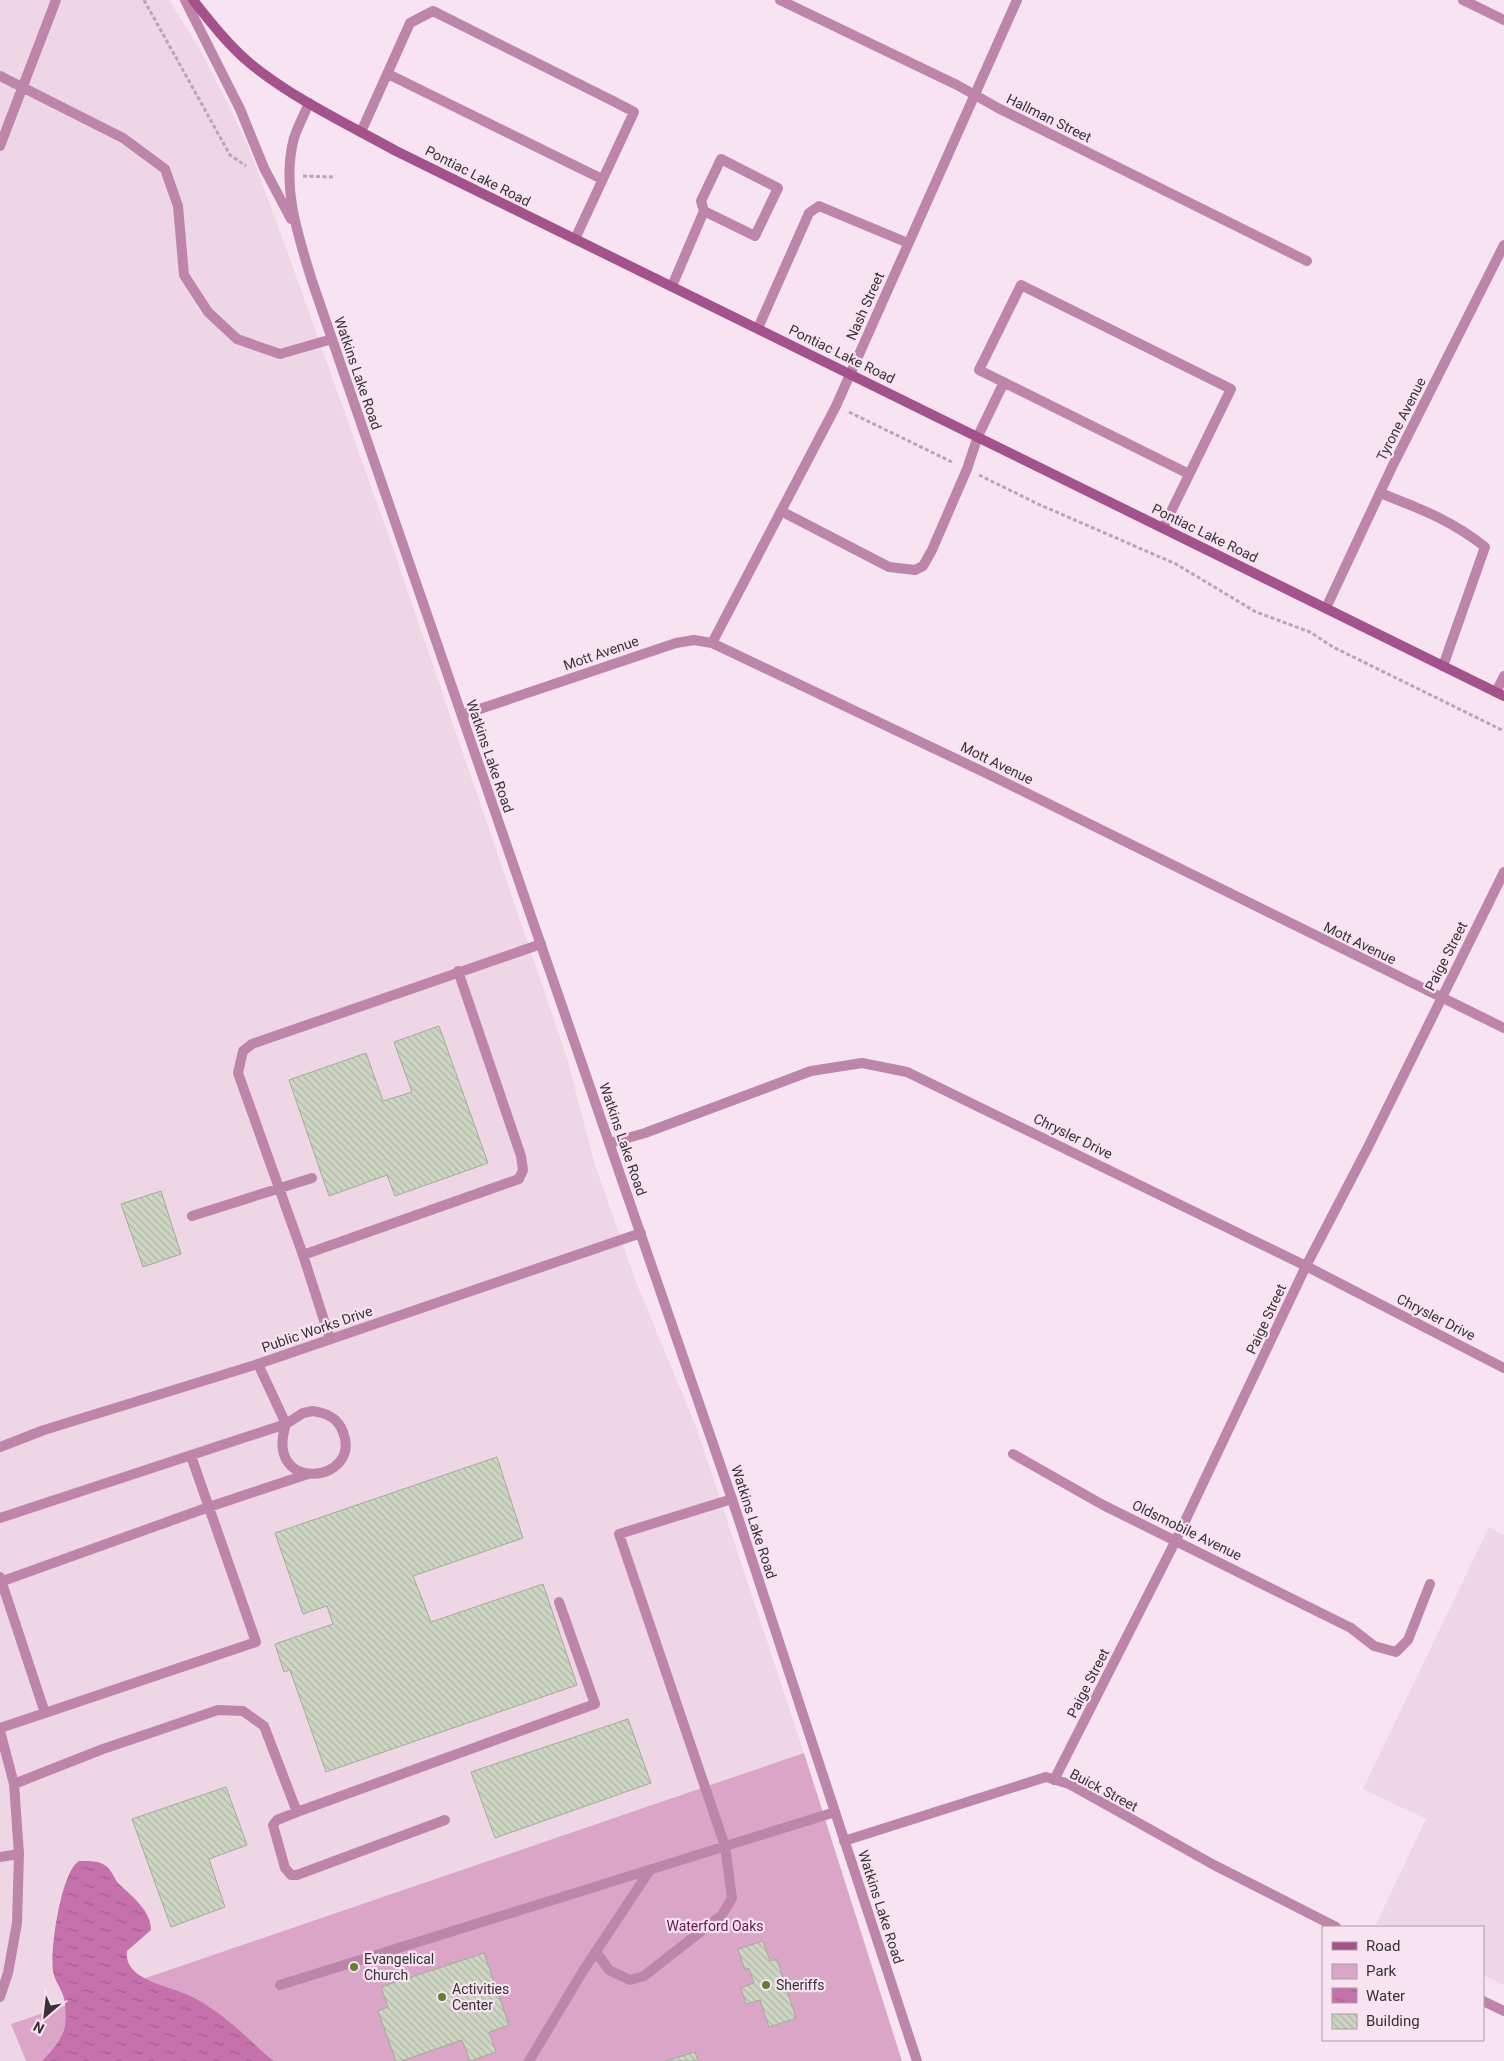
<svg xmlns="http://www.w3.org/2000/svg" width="1504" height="2061" viewBox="0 0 1504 2061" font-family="Roboto,sans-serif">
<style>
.built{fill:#efd6e5}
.park{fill:#dba5c8}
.water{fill:url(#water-ripples)}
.building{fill:url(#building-back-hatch);stroke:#a4ab9a}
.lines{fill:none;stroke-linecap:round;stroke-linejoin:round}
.path{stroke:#b6a7b0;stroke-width:3;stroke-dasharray:4 2.5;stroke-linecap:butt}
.service{stroke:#bd85aa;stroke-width:10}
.minor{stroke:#bd85aa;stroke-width:10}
.tertiary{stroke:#bd85aa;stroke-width:10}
.secondary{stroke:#a3528b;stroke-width:10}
.poi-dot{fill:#647d30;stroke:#f7e4f0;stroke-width:2}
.labels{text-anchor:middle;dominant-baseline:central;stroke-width:4.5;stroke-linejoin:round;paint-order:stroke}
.street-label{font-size:14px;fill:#383135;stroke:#f7e4f0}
.park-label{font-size:14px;fill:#61154e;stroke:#f7e4f0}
.poi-label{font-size:14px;fill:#383135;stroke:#f7e4f0;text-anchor:start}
</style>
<defs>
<pattern id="water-ripples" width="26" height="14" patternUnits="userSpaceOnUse" patternTransform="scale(1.25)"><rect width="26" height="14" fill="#c571ab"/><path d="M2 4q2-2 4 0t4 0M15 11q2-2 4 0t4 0" fill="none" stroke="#a15d8c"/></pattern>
<pattern id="building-back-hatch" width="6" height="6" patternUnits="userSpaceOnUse" patternTransform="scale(1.25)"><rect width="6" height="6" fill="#cdd5c3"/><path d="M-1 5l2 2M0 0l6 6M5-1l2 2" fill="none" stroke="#b1b7a8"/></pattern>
</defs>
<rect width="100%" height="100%" fill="#f7e4f0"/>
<!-- built -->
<path class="built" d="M0 0H169L202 53 233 114 248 146 285 245 395 554 567 1058 595 1165 636 1282 696 1427 804 1753 11 2024 26 2061H0Z
M1489 1527 1504 1535V1985L1483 1975V1927H1384L1376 1924 1426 1819 1363 1789Z"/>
<!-- park -->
<path class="park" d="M804 1753 902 2061H26L11 2024Z"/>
<!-- water -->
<path class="water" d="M79 1861C89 1861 98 1860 106 1866 113 1871 114 1880 120 1885 133 1897 151 1911 151 1930L127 1951C123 1980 170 1986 188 1995 206 2003 224 2017 239 2030 251 2040 261 2052 274 2061H42C51 2052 63 2039 65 2026 66 2017 66 2004 63 1995 60 1987 54 1979 53 1971 50 1949 61 1872 79 1861Z"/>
<!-- building -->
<path class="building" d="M439 1026 488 1163 395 1196 387 1175 329 1196 289 1080 366 1053 383 1101 412 1092 394 1042Z
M161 1191 181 1254 143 1267 121 1204Z
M497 1457 523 1538 413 1576 431 1622 543 1584 577 1685 326 1772 290 1670 284 1672 275 1644 333 1624 327 1606 303 1614 275 1533Z
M628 1719 651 1783 495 1838 471 1772Z
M226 1787 247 1845 209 1859 225 1907 171 1927 132 1819Z
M763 1941 770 1961 777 1959 796 2018 769 2027 760 2000 746 2004 741 1988 754 1983 749 1968 745 1970 738 1949Z
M484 1953 509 2025 489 2032 496 2052 470 2061 462 2040 401 2061H396L378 2011 388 2007 381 1987Z
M695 2052 698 2061H665Z"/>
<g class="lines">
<!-- path -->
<path class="path" d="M144 0 230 155 246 166
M303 176 334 177
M849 412 954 463
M979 475 1038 504 1176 564 1256 612 1310 632 1333 647 1504 731"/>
<!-- service -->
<path class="service" d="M388 74 602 179
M0 76 123 138 165 169 178 206 184 275 208 312 237 339 280 354 332 339
M361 132 410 23 433 11 615 102 634 112 575 239
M0 146 56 0
M672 286 704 211 701 201 721 159 778 188 755 236 704 211
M758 328 809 213 819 206 908 243
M1380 493C1418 508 1452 520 1485 547L1443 666
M781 511 889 567 915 570 923 566 932 550 967 469 978 436 1004 382
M1163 528 1231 389 1021 285 979 370 1189 474
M1496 692 1504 676
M192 1216 312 1178
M303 1255 519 1179 523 1170 521 1156 458 971
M330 1339 303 1255 238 1073 243 1051 252 1044 541 944
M313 1411C327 1413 338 1418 343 1432 363 1483 263 1495 286 1424L303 1413Z
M0 1518 286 1424 258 1364
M0 1577 45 1713 256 1642 191 1456
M0 1582 209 1507 308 1474
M1351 1628 1374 1646 1396 1652 1408 1640 1430 1584
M0 1728 45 1713
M14 1784 103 1749 218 1710 243 1711 264 1726 297 1812 277 1820 273 1825 285 1868 291 1875H297L445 1820
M297 1812 595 1704 559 1602
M0 1857 19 1854
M596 1952 609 1970 630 1980 644 1976 722 1915 732 1898 725 1846 619 1534 732 1499
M280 1985 835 1812
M529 2061 583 1971 650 1870"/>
<!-- minor -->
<path class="minor" d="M780 0 957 85 998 108 1307 261
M1463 0 1504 20
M1326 608 1392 467 1504 245
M712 643 836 406 1017 0
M462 715 676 643 694 640 712 643 990 775 1504 1028
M610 1143 645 1133 811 1071 862 1063 907 1072 1306 1266 1504 1368
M0 1447 44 1430 258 1364 641 1233
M1013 1454 1103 1505 1351 1628
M0 1731 14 1784 19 1854 17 1923 8 1973 0 1997
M1054 1780 1176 1540 1306 1266 1368 1147 1504 872
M844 1841 1046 1777 1069 1784 1214 1865 1336 1927
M1483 2001 1504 2011"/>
<!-- tertiary -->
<path class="tertiary" d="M185 0 240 109 264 168 291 219
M309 103C304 115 298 126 294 138 281 187 298 235 312 281L732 1499 917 2061"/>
<!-- secondary -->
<path class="secondary" d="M193 0C211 23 230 47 252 65 296 100 347 124 396 151L1504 696"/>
</g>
<!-- markers -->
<g class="poi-dot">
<circle cx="354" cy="1967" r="5"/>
<circle cx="766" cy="1985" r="5"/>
<circle cx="442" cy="1997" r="5"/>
</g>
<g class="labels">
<!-- street labels -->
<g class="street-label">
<text transform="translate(1049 118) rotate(26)">Hallman Street</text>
<text transform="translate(478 176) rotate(27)">Pontiac Lake Road</text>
<text transform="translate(865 306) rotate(-66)">Nash Street</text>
<text transform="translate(842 354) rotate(26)">Pontiac Lake Road</text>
<text transform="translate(358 373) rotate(71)">Watkins Lake Road</text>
<text transform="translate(1401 419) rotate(-63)">Tyrone Avenue</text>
<text transform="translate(1205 533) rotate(26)">Pontiac Lake Road</text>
<text transform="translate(601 653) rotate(-19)">Mott Avenue</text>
<text transform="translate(490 756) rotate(71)">Watkins Lake Road</text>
<text transform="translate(997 763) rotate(26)">Mott Avenue</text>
<text transform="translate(1360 943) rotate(26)">Mott Avenue</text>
<text transform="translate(1446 956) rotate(-63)">Paige Street</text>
<text transform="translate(1073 1136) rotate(26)">Chrysler Drive</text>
<text transform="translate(623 1139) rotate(71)">Watkins Lake Road</text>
<text transform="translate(1436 1317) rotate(27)">Chrysler Drive</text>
<text transform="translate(1266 1319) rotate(-65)">Paige Street</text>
<text transform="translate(317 1329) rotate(-19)">Public Works Drive</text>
<text transform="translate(754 1522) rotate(72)">Watkins Lake Road</text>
<text transform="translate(1187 1530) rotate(26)">Oldsmobile Avenue</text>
<text transform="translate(1088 1683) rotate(-63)">Paige Street</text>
<text transform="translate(1104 1790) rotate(28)">Buick Street</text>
<text transform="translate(881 1907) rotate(72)">Watkins Lake Road</text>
</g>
<!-- park labels -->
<g class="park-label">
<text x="715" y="1926">Waterford Oaks</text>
</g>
<!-- poi labels -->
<g class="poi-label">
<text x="364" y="1959">Evangelical<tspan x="364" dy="16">Church</tspan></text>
<text x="776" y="1985">Sheriffs</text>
<text x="452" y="1989">Activities<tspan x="452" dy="16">Center</tspan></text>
</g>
</g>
<!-- legend -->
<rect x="1322" y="1926" width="162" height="115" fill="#f7e4f0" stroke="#ab9ca5"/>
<rect x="1332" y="1942" width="25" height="8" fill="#a3528b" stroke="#ab9ca5"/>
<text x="1366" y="1951" font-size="15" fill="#383135">Road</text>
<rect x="1332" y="1964" width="25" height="15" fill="#dba5c8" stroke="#ab9ca5"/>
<text x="1366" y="1976" font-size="15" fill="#383135">Park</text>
<rect x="1332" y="1988" width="25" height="15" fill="url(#water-ripples)" stroke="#ab9ca5"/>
<text x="1366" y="2001" font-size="15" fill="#383135">Water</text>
<rect x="1332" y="2014" width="25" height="15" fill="url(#building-back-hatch)" stroke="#ab9ca5"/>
<text x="1366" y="2026" font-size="15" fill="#383135">Building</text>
<!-- north arrow -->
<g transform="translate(45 2016) rotate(208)" stroke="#f7e4f0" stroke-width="4" paint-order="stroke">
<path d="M0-4L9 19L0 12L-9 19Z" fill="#383135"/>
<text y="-8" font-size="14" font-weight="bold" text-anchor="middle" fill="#383135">N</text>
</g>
</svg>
